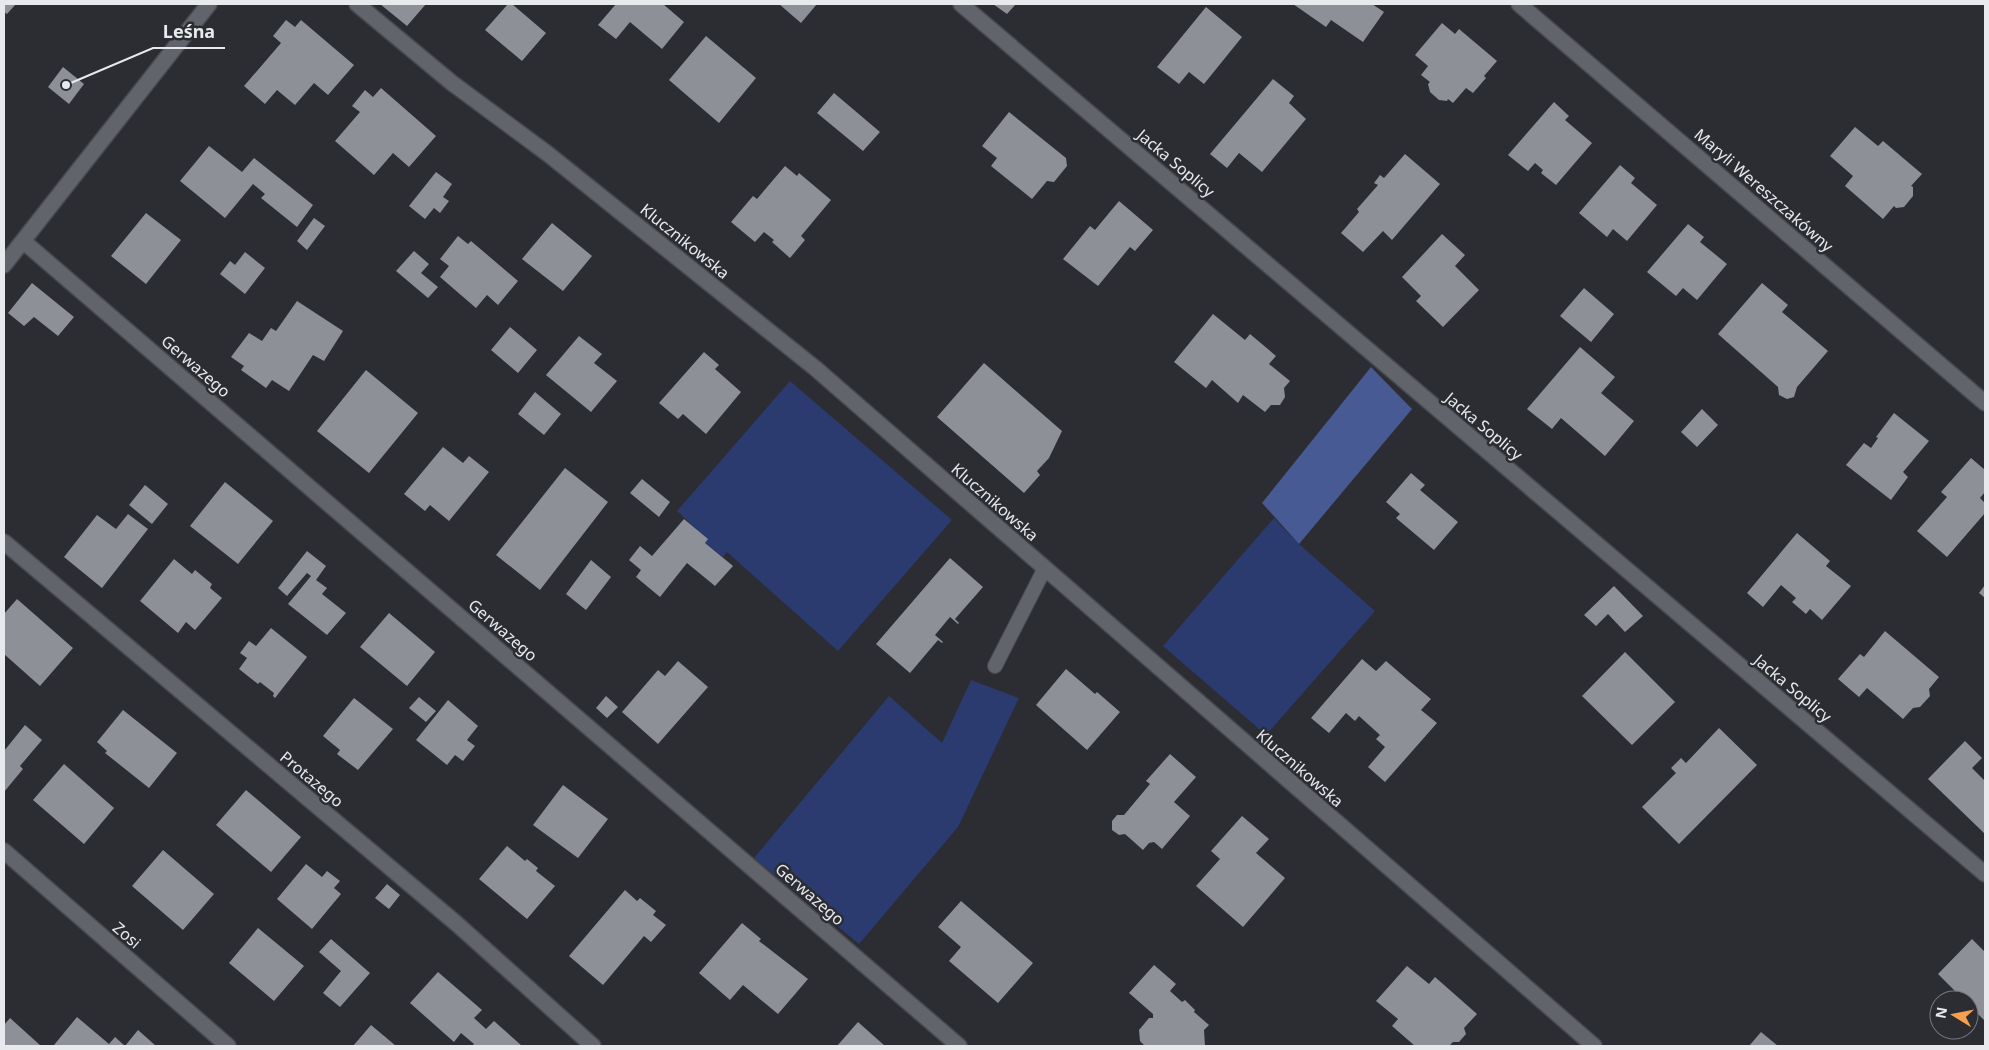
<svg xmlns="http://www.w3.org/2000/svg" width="1989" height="1050" viewBox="0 0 1989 1050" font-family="'Noto Sans',sans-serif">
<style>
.green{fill:#2b3a6f}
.forest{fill:#485a94}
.building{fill:#8d9097}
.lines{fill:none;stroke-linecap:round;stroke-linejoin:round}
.service-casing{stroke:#47494d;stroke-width:16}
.minor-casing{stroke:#47494d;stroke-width:18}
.service{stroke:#62646b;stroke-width:14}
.minor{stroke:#62646b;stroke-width:15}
.labels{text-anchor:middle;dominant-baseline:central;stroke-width:5;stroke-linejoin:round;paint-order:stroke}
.street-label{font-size:16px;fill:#e8e9ed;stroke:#2b2d33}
.leader{fill:none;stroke:#e8e9ed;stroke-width:2}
.callout-dot{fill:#e8e9ed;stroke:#2b2d33;stroke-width:2}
.callout-label{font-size:18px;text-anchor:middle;font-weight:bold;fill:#e8e9ed;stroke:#2b2d33;stroke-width:5;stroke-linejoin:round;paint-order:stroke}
</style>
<rect width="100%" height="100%" fill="#2b2d33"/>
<!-- green -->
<path class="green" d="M790 381 952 520 838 651 727 552 723 557 705 543 707 539 677 511Z
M1274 518 1299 544 1375 611 1266 735 1163 646Z
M971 680 1019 698 958 827 859 944 754 858 889 696 942 743Z"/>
<!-- forest -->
<path class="forest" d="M1371 367 1412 409 1299 544 1262 503Z"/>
<!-- building -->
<path class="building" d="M4 4H16L7 14 4 12Z
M380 4H426L407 26Z
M508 4H512L546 33 522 61 485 30Z
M616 4H663L684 22 662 49 630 22 616 39 598 25Z
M779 4H817L801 23Z
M993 4H1016L1007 14Z
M1293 4H1372L1384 12 1363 42 1331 20 1326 27Z
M1206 7 1242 37 1204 84 1189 72 1179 84 1157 67Z
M286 20 295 27 301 20 354 65 328 95 314 83 295 105 277 90 265 104 244 86 281 43 273 36Z
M1442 23 1455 34 1459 29 1497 61 1484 76 1486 78 1473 93 1466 88 1453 103 1448 99 1447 101 1439 100 1430 92 1428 84 1430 82 1421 75 1428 66 1415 55Z
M706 36 756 78 719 123 669 80Z
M63 67 84 84 69 104 48 87Z
M1273 79 1294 96 1289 103 1306 119 1262 172 1239 153 1227 168 1210 154Z
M381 88 436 136 409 167 393 153 374 175 335 141 360 112 352 106 365 90 373 97Z
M834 93 880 132 863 151 817 113Z
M1554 102 1569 116 1565 120 1592 143 1556 185 1541 173 1543 170 1535 163 1528 171 1508 155Z
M1009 112 1066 158 1067 166 1054 182 1047 181 1032 199 991 166 997 158 982 146Z
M1855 127 1878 146 1883 141 1922 174 1911 186 1913 187V196L1904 207 1896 208 1894 206 1883 219 1845 186 1853 176 1830 156Z
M209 146 242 172 254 158 313 205 297 227 261 198 265 194 253 184 225 218 180 181Z
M1405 154 1440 184 1392 240 1383 231 1363 252 1341 233 1359 212 1357 209 1378 185 1374 183 1380 175 1384 178Z
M1620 165 1635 178 1631 183 1657 205 1627 241 1613 229 1607 237 1579 213Z
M785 166 797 176 799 173 831 200 801 236 805 240 790 258 772 242 774 240 764 232 755 242 731 222 753 196 757 199Z
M436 172 452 184 443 197 449 201 440 213 434 208 425 219 409 206Z
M1119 201 1153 230 1135 251 1130 247 1098 286 1063 259 1090 226 1095 230Z
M146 213 181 240 146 284 111 256Z
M314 218 325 226 307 250 297 241Z
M552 223 592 256 563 291 522 259Z
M1688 224 1704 237 1700 242 1727 264 1697 300 1683 288 1676 296 1647 272Z
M1442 234 1465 255 1455 266 1479 290 1443 327 1416 301 1421 296 1402 277Z
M458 236 468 244 471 241 518 281 498 305 487 295 476 308 440 277 449 266 440 259Z
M414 251 429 264 421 273 438 287 428 298 396 271Z
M245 252 265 268 245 294 220 274 230 261 235 265Z
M32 283 74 317 58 336 34 317 24 326 8 313Z
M1762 283 1788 305 1782 312 1828 351 1797 387 1794 397 1787 399 1779 395 1778 387 1718 334Z
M1584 288 1614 314 1591 342 1560 316Z
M297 301 343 331 324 361 313 355 289 391 272 380 266 388 241 370 244 366 231 357 249 333 262 341 271 328 276 331Z
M1213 314 1245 340 1250 334 1276 356 1269 364 1290 381 1284 388 1285 397 1280 405H1271L1265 412 1243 395 1238 403 1212 380 1206 388 1174 362Z
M510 327 537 350 518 373 491 350Z
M579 336 602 354 594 363 617 381 591 412 546 375Z
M1580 347 1615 377 1601 393 1634 421 1605 456 1561 418 1552 429 1527 409Z
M704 352 719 365 715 369 741 392 706 434 683 414 678 419 659 403Z
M984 363 1062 431 1049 458 1037 471 1040 475 1024 493 937 417Z
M366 370 418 413 369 473 317 431Z
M535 392 561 414 544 435 518 414Z
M1702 409 1718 425 1697 447 1681 432Z
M1894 413 1929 441 1903 472 1908 477 1891 500 1846 465 1864 443 1871 448 1878 438 1876 437Z
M443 447 463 463 469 456 489 472 449 521 430 505 425 511 404 494Z
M1971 458 1985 470V492L1980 498 1985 503V513L1947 557 1917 531 1947 497 1941 492Z
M565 468 608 502 540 590 496 555Z
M1411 473 1425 485 1420 490 1458 522 1434 550 1396 518 1400 514 1386 502Z
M642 479 670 502 659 517 630 493Z
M225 482 273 521 238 564 190 526Z
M145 485 168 504 152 524 129 505Z
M128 514 148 529 102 588 64 557 97 515 116 529Z
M684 519 708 539 705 543 733 566 715 586 687 563 660 597 636 577 641 570 629 560 640 546 652 556Z
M1797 533 1830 561 1826 566 1851 586 1822 620 1810 609 1806 614 1792 602 1796 598 1781 585 1763 607 1747 593Z
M307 551 326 566 316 580 327 588 322 594 346 613 327 635 288 604 311 576 307 573 287 596 278 588Z
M950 558 983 587 955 619 959 623 958 624 950 617 935 635 943 642 942 643 938 640 910 673 876 644Z
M174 559 192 574 195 570 212 584 210 588 222 598 195 630 186 622 178 633 140 601Z
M591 560 611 577 586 610 566 594Z
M1985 585V598L1979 593Z
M1614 586 1643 616 1625 632 1608 614 1596 626 1584 615Z
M17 599 73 648 40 686 4 654V614Z
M389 613 435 652 407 686 360 647Z
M271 628 307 657 275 698 273 696 274 693 260 682 258 684 239 669 247 658 240 653 249 641 256 646Z
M1885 631 1939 677 1929 689 1930 696 1920 707 1913 708 1903 719 1867 688 1859 697 1838 679 1860 654 1864 657Z
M1625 652 1675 702 1632 745 1582 696Z
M1362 659 1376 671 1386 661 1408 680 1431 699 1421 710 1437 723 1385 782 1368 767 1385 747 1376 739 1380 735 1359 716 1355 721 1346 713 1329 733 1311 718Z
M678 661 708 687 658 744 622 712 658 670 665 676Z
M1066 669 1095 694 1097 692 1120 712 1087 750 1036 705Z
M606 696 618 707 607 718 596 708Z
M419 697 436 711 426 722 409 708Z
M354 698 393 729 358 770 337 754 340 750 323 736Z
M448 700 478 726 467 740 475 746 463 761 455 755 447 765 416 740Z
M123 710 177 753 149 788 105 753 107 751 97 742Z
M25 725 42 740 20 766 23 769 4 792V751Z
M1719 728 1757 765 1679 844 1642 807 1676 773 1671 768 1681 758 1686 763Z
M1965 741 1982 758 1972 768 1985 781V831L1984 833 1928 779Z
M1170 754 1196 777 1174 802 1190 816 1162 849 1154 842 1149 843 1143 850 1125 834 1119 835 1112 830V821L1117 815H1124L1150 784 1146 781Z
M64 764 114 808 84 844 33 800Z
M563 785 608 819 578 858 533 825Z
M246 790 301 837 271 872 216 825Z
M1242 816 1269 839 1256 853 1285 878 1243 927 1196 886 1220 859 1211 851Z
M507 846 525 861 527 859 538 868 536 871 555 886 527 919 479 879Z
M163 850 214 894 183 930 132 886Z
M306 864 322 877 327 871 340 881 334 888 341 894 312 929 277 899Z
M387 884 400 895 389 909 375 898Z
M625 890 637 901 640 898 656 911 653 915 666 925 651 942 644 936 603 985 569 956Z
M961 901 1033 963 998 1003 949 961 961 947 938 927Z
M742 923 761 939 759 941 808 979 778 1014 743 985 730 1000 699 973Z
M258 928 304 966 274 1001 229 963Z
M331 939 370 973 340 1007 323 993 341 971 319 952Z
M1972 939 1985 952V1021L1969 1005V1000H1964L1938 974Z
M1154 965 1176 984 1170 991 1182 1002 1185 1000 1195 1010 1194 1012 1209 1025 1204 1030 1205 1046H1145L1140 1041 1139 1030 1149 1018H1153V1014L1129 993Z
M1407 966 1429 984 1435 977 1477 1014 1464 1028 1466 1034 1459 1042H1453L1449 1046H1415L1392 1026 1398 1019 1376 1001Z
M438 972 482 1010 474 1018 486 1029 494 1021 522 1046H472L474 1044 461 1033 454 1042 410 1003Z
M77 1017 109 1044 115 1037 125 1046 138 1030 156 1046H56L54 1045Z
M10 1018 41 1046H4V1025Z
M858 1022 885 1046H837Z
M371 1025 396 1046H353Z
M1761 1032 1778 1046H1749Z"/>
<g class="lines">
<!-- service casing -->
<g class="service-casing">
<path id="service" d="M995 666 1045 568"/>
</g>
<!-- minor casing -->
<g class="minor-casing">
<path id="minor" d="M357 4 452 83 548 154 815 368 1594 1046
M961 4 1985 874
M1519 4 1985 403
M23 241 959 1046
M4 265 209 4
M4 542 457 924 593 1046
M4 851 228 1046"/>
</g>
<!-- service -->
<use href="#service" class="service"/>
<!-- minor -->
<use href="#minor" class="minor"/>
</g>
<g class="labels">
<!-- street labels -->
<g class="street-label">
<text transform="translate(1176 163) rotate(40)">Jacka Soplicy</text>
<text transform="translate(1764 190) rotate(41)">Maryli Wereszczakówny</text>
<text transform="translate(685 241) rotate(39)">Klucznikowska</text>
<text transform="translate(196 366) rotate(41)">Gerwazego</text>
<text transform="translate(1484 426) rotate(40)">Jacka Soplicy</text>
<text transform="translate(995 502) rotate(41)">Klucznikowska</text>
<text transform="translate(503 630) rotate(41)">Gerwazego</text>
<text transform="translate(1793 688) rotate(40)">Jacka Soplicy</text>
<text transform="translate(1300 768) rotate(41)">Klucznikowska</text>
<text transform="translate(312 779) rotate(40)">Protazego</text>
<text transform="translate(810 894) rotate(41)">Gerwazego</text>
<text transform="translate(127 935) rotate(41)">Zosi</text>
</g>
</g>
<!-- callouts -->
<path class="leader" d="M66 85L153 48H225"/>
<circle class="callout-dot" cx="66" cy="85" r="5"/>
<g class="callout-label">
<text x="189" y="38">Leśna</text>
</g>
<!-- border -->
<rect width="1989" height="1050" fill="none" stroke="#e8e9ed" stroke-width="10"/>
<!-- north arrow -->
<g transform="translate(1954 1015) rotate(280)"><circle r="24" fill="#2b2d33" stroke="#77787d"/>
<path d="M0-4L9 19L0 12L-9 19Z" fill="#fa9f4e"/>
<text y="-8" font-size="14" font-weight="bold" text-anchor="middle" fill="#e8e9ed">N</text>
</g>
</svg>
